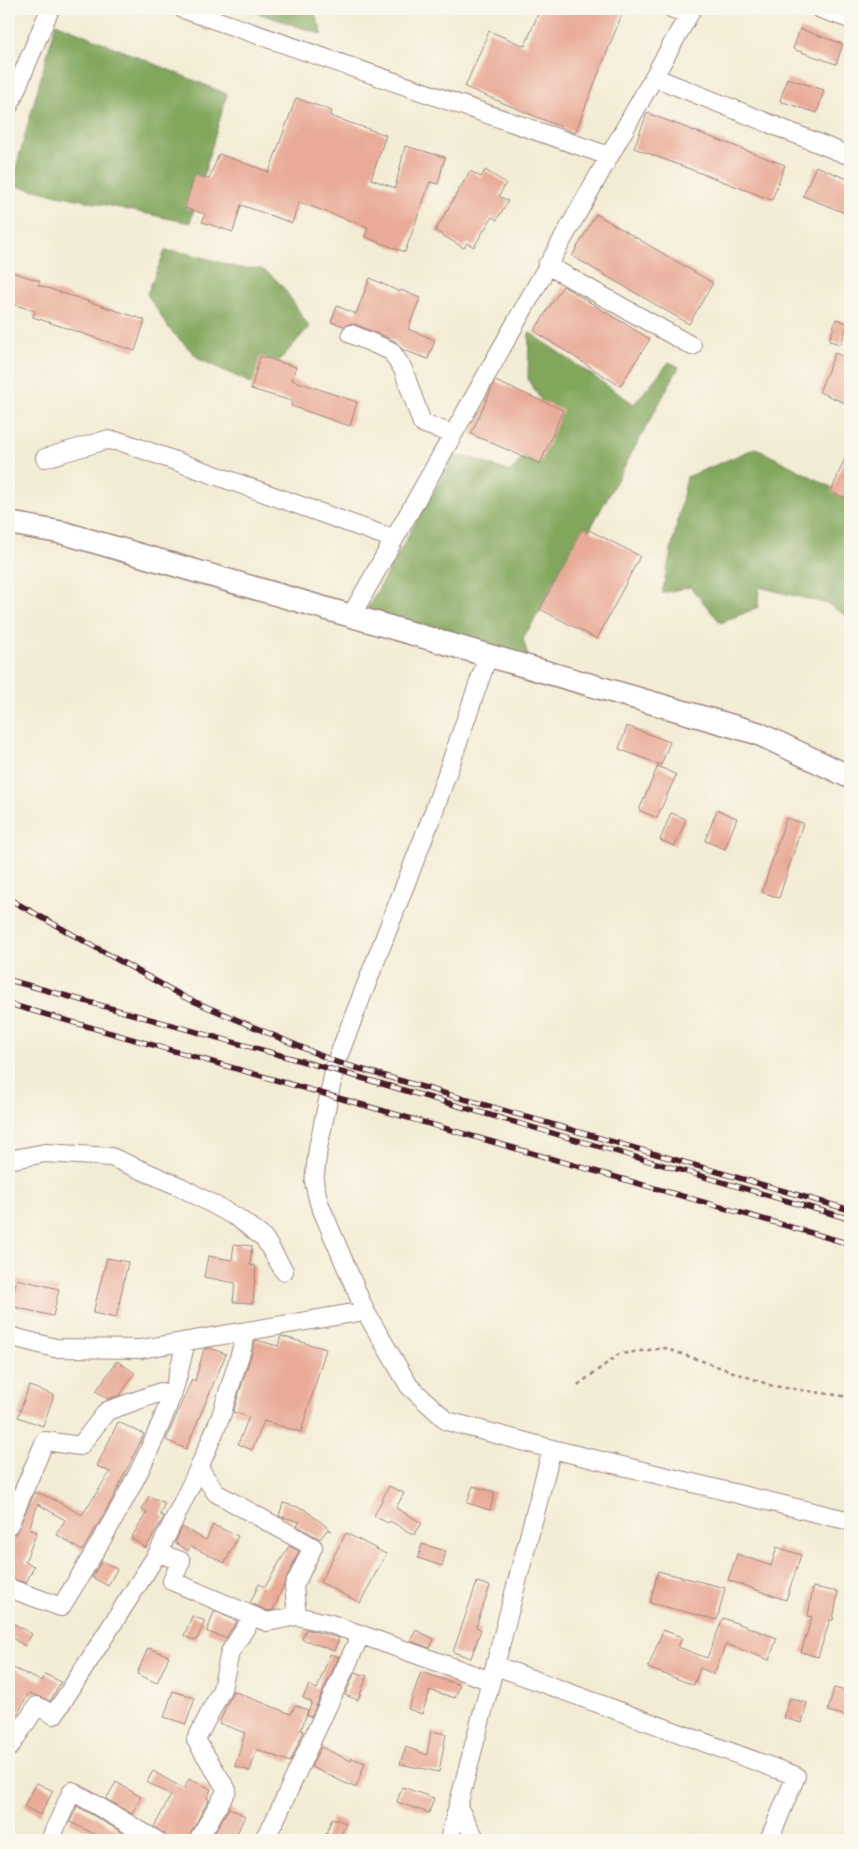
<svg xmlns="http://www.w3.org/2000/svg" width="859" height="1849" viewBox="0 0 859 1849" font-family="Kalam,sans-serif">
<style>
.forest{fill:#81a65c;stroke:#666244}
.building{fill:#e9ab98}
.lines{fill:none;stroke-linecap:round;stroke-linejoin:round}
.minor-casing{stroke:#9e8680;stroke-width:20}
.major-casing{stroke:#9e8680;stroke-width:25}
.path{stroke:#9e8680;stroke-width:2.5;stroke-dasharray:4 4;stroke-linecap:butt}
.minor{stroke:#fff;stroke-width:18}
.major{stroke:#fff;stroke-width:22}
.rail-casing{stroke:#4a1f2b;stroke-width:5.5}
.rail{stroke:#fbf7ec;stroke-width:4;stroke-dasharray:11;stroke-linecap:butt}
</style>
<rect width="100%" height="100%" fill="#fbf7ec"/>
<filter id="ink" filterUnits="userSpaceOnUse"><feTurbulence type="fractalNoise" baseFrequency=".02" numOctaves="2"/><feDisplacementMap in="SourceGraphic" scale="10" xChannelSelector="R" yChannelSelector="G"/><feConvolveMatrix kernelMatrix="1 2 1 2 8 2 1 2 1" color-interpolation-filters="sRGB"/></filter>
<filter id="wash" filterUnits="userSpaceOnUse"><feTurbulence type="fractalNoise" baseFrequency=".0096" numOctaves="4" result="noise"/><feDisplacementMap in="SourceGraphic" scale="20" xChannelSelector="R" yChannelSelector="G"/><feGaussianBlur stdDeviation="1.12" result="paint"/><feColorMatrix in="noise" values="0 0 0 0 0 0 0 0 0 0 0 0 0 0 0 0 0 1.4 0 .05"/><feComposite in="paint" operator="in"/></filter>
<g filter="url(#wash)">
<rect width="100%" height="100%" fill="#f3ecd5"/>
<!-- forest -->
<path class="forest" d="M246 9H313L323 35Z
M56 23 227 94 190 223 11 185Z
M165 251C192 251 214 262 240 268 247 269 257 267 263 270 283 280 296 308 309 327L257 386 199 359 170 330 147 294Z
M529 332 634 404 669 362 679 367 577 553 523 638 528 656 367 609 453 457H468L510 472 554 420 528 380Z
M756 448 850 497V618L828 604 759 587 758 607 721 623 690 587 662 593 687 477Z"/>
<g id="blocks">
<!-- building -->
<path class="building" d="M540 9H624L575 133 465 87 489 31 525 46Z
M800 29 843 44 836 64 793 49Z
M787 78 824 90 817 113 780 101Z
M296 98 332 111 330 116 386 135 371 179 395 188 405 146 445 157 438 184 430 182 405 252 365 237 368 227 299 202 292 223 241 205 233 232 202 222 205 214 185 208 194 175 209 179 219 154 269 172Z
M647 113 785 165 772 200 634 148Z
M816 166 850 180V215L803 196Z
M485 170 506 183 499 196 508 201 497 220 492 217 474 247 467 243 464 248 435 231 470 171 481 177Z
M596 214 713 283 689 324 572 256Z
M9 271 40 281 38 285 145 320 135 351 33 317 35 311 9 303Z
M370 278 400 292 401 290 420 298 408 329 435 340 428 359 403 350 395 341 355 324H349L344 326 331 322 337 306 356 314Z
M563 286 650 339 620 386 534 331Z
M836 319 848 323 841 344 829 341Z
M835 353 850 359V405L819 392Z
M260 356 296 367 292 380 357 402 350 426 291 406 292 401 251 389Z
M495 381 563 410 540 464 471 434Z
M850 446V500L831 492Z
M583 527 640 556 597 639 540 609Z
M627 726 670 742 661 765 619 749Z
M658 766 676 775 657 818 639 810Z
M717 810 737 818 725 849 705 841Z
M671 813 686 819 675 846 660 840Z
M786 818 803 823 779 898 762 892Z
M234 1244 252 1246 250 1265 256 1266 253 1303 233 1302 235 1283 204 1277 208 1256 232 1260Z
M107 1258 128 1262 116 1318 93 1313Z
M17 1279 59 1289 53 1316 10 1306Z
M281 1336 326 1349 301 1432 264 1421 252 1450 238 1444 249 1417 233 1412 256 1340 278 1346Z
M210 1348 226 1354 186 1449 166 1440 192 1379 195 1381 204 1349Z
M117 1361 135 1373 120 1395 108 1399 96 1391Z
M29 1386 54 1395 43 1426 18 1417Z
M118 1422 144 1434 112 1500 82 1551 56 1534 65 1520 38 1504 29 1529 37 1532 25 1562 34 1566 26 1583 9 1578V1547L35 1492 51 1498 82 1515 110 1472 97 1466Z
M389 1486 404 1493 396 1508 422 1523 414 1535 390 1521 388 1523 374 1516Z
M473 1486 495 1492 490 1510 467 1503Z
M149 1496 165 1503 160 1514 164 1517 146 1548 131 1538 147 1512 142 1510Z
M283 1503 304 1509 332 1531 327 1530 320 1539 297 1526 300 1522 279 1516Z
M213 1525 238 1536 225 1563 190 1546 188 1551 175 1543 182 1527 206 1540Z
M346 1533 386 1554 360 1603 320 1582Z
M422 1544 446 1551 442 1566 418 1558Z
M289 1546 299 1551 273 1610 268 1611 250 1603 259 1584 265 1587Z
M777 1547 801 1555 786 1600 728 1580 737 1554 771 1566Z
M102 1561 117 1569 108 1586 92 1577Z
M658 1571 725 1588 717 1620 650 1603Z
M477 1582 490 1586 476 1627 481 1629 471 1658 453 1652Z
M813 1587 838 1592 833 1620H830L818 1657 801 1652 812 1617 808 1616Z
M214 1611 237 1621 226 1638 207 1632Z
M192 1616 205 1621 196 1641 184 1636Z
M723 1618 777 1638 769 1660 726 1644 714 1674 700 1668 694 1685 648 1668 663 1630 682 1637 678 1647 707 1658Z
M9 1621 32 1634 25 1646 9 1636Z
M306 1629 339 1638 334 1651 302 1639Z
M416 1630 434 1639 430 1648 410 1641Z
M148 1648 169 1656 157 1683 137 1674Z
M330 1654 339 1657 311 1717 307 1715 312 1702 303 1698 309 1685 317 1689Z
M9 1666 41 1681 45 1674 61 1682 50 1701 29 1693 9 1729Z
M355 1672 367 1676 358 1700 345 1695Z
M421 1672 460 1685 455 1698 430 1690 422 1714 408 1709Z
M834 1688 850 1692V1717L828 1711Z
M173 1691 195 1698 186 1724 164 1717Z
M233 1691 291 1714 295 1705 308 1710 301 1730 304 1731 290 1762 257 1749 250 1771 235 1766 245 1733 219 1723Z
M790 1698 807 1703 802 1723 784 1718Z
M431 1731 446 1734 439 1772 400 1764 406 1747 427 1755Z
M321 1747 351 1761 352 1758 365 1763 356 1788 311 1767Z
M153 1771 184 1789 189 1779 211 1789 207 1798 209 1799 187 1840H167L165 1834 154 1827 171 1795 147 1782Z
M116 1782 141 1797 132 1814 106 1799Z
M37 1783 53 1791 40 1815 24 1806Z
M402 1787 434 1798 429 1813 397 1802Z
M77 1806 135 1840H107L70 1822Z
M229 1808 245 1816 234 1840H210Z
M332 1818 346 1823 339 1840H324Z"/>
</g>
</g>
<g filter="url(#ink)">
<use href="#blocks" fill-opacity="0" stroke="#9e8680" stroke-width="1"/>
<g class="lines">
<!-- minor casing -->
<g class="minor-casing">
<path id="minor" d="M183 9 609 156
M673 9 689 14
M821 9 850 19
M654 77 850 156
M9 106 50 9
M547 265 692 346
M351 334 391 351 403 369 422 423 453 434
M45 458 106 440 122 442 394 539
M351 616 692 9
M488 656 434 811 336 1062 318 1148 314 1182 319 1203 365 1311 409 1386 447 1421 552 1449 850 1521
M9 1160 45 1153 111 1157 181 1187 238 1218 264 1238 284 1271
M9 1336 55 1348 141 1349 365 1311
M199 1468 221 1416 247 1332
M9 1525 45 1441 80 1446 107 1411 161 1392 172 1396
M158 1553 181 1561 172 1581 267 1622 297 1616 331 1624 491 1681
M9 1588 61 1607C103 1539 144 1472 171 1397 178 1380 181 1360 186 1342
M496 1666 796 1776 769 1840
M9 1748 37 1706 54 1715 158 1553 199 1468 216 1493 313 1547 294 1586 297 1616
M458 1807 476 1840
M50 1840 72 1791 156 1840
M198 1840 227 1790 196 1740 222 1689 230 1652 250 1621
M263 1840 274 1822 361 1634
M449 1840 552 1449"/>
</g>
<!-- major casing -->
<g class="major-casing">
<path id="major" d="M9 523 64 533 757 733 850 777"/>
</g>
<!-- path -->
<path class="path" d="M578 1385 619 1354 665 1348 773 1386 850 1397"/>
<!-- minor -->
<use href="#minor" class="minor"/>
<!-- major -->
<use href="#major" class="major"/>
<!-- rail casing -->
<g class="rail-casing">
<path id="rail" d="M9 899 186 998 336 1062 850 1210
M9 980 334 1070 850 1219
M9 1004 850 1244"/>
</g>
<!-- rail -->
<use href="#rail" class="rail"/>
</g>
</g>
<!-- margin -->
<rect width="859" height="1849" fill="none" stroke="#fbf7ec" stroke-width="30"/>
</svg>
